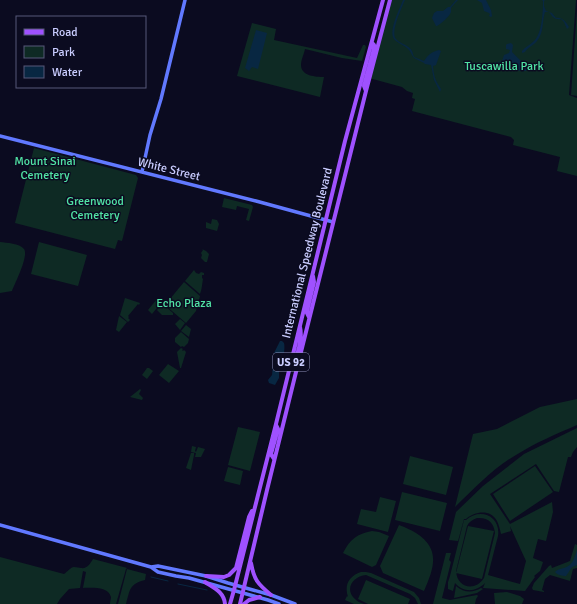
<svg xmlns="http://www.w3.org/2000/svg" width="577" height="604" viewBox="0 0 577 604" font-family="Signika,sans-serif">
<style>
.green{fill:#0e2a24;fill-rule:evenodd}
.water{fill:#082742}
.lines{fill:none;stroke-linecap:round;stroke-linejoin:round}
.stream{stroke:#082742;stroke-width:1}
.secondary{stroke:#6179ff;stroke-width:3.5}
.primary{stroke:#9f51ff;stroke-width:4}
.labels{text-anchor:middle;stroke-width:3;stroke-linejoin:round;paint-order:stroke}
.shield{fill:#0b0b20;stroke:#9193bc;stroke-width:1}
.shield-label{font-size:11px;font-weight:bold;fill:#cacdff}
.park-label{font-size:12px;fill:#51e4a5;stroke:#0b0b20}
.street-label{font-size:12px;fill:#cacdff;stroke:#0b0b20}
</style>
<rect width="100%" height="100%" fill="#0b0b20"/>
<path class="green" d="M389,0H576L569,95L577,98V176L557,171L560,157L513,145L514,140L511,137L412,111L415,99L412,98L413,93L407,91L402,87L369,78Z
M577,10V96L571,95Z
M252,23L276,29L274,40L357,58L363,45H365L366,47L362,61L342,58L305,49C304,54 301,60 301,65C301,76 316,77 324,77L320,97L237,76Z
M34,148L136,175L138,178L122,241L118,240L115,249L15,223Z
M224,198L252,205L253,207L249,221L246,220L249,209L237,206L236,210L222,207Z
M212,219L217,220L219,224L217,231L206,228V222L211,224Z
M0,242C7,243 19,243 24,249C29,256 15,283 12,291L0,293Z
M39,242L87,255L78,286L31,274Z
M202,249L206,251L209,254L207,262H205L201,258L202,255L201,253L203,250Z
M194,270L196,273L199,274L201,272L204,273V275H202V278L203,279C202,284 202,289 200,294L185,281Z
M184,282L200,296L196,311L186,323L165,305Z
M125,298L140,303L139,305L138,304L128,316L129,317L128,318L130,320L128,322L120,315Z
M157,299L161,303L152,314L148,310Z
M160,306H165L173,313V315H162L157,310Z
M119,316L127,322L119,332L116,330Z
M180,319L185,323L180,330L175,324Z
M186,325L191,329L189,337L181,331Z
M181,332L189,339L188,343L184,347L182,346L181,347L175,342V338Z
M181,348L183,349L182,350L183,351L184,350L186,352L181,368H180L177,352Z
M168,364L179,371L169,383L159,375Z
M147,368H149L153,371L147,379L142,375Z
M140,389L141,390L139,394L143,398L142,400L130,397Z
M577,399V425C556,434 535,443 516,455C493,468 474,489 455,507L473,434L497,429L540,407Z
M238,427L260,432L250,471L228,465Z
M577,428V447L573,452L571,457H568L559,492L554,491L536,464L490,494L510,524L552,502L553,512L546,541L538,539L533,558L543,562L540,571L534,576L535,577L525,591L483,588L485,583C476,592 464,593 455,583L453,591L448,589V582L450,576L452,577L450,576L464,520H466C481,507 501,517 498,536L488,575L520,584L526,561L510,526L511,531L501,534C500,530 499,525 497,521C491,509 475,511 466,519H464L458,541L449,540L456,512L483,486L524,454ZM477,518C488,517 494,523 495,533L484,578C475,592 457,588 456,571L467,526C469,522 472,520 477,518Z
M192,446L196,447L195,451L196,452L198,447L205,449L201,457H195L196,453L191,452Z
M191,453H194V455L191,470L186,468Z
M410,456L453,467L446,495L403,484Z
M535,466L553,492L510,521L493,494Z
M228,467L243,471L240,485L224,481Z
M402,492L447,503L440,531L395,520Z
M380,497L396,501L388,532L357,524L361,509L376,512Z
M399,525C405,527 411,530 416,533C441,549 434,568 424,591L383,573L380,566Z
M468,526L494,531L482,579L456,573Z
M372,531L379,532L389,536L376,565L372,567L343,553C350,539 357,534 372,531Z
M575,544L577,545V568L573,569L570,581L550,575L545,579L542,590L544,591V592L533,590L532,588L534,583L549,566L551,565L552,568L570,561Z
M446,553H451L449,560L451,562L442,598L450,600L477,595L478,596L476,599L475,604H433Z
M0,557L64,574C67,572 71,567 74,567C77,567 79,568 81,568C87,569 90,564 93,559L131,569L127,568L126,569L116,604H110C110,602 111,599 111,597C108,586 91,588 83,588L86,572L83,571L80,588L69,589L60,599L57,604H0Z
M127,569L146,574L145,580C129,584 130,590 126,604H118Z
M361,572H366L371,573L414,592L419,598L421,604H418L415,598L410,594L366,575C353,576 344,589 355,599C357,601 360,603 364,604H354L345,600L347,596L348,597C344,585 349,576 361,572Z
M366,580L410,599L408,604H368L358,599Z
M456,586C464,593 473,593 481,588L483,589L477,593L454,598Z
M507,592L520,596L524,599L522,604H495L494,593Z"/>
<path class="water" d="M403,0H405L404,2C401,10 389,34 397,40C401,44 409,45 412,51C413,53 413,55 414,57L424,61C428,55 431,52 439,50L441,51L436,65L433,66C434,76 435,80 441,89L440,92L434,80L431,65L425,64L424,63L414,58C412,56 411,52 409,50C405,45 397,43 394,39C388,31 400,8 403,0Z
M456,0H458C456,2 453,5 451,8C451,9 451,10 451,12C449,17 442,23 437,26H436L432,18L434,13L437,11H443L448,7H450Z
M477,0H486L491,10L492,16L491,17L489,16L490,14L489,13L484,11L482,3Z
M542,0H545L544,1V6L546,11L552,13L556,18C562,17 566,22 569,27L567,29L564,22L561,19C554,20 553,17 549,12H545C542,21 544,33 537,41C534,45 528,47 525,52L522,53V51C525,47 530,45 534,41C542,34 543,11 543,1Z
M256,30L267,33L258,69L252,67L249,71L245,68Z
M511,43L513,45L512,52L523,63L527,69L526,71C518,72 507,68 501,62L488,64L502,61L504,55L509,53L510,50L506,49V45L507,44Z
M280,341H282L284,343C285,346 284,355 283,358C282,360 280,361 279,363V378L275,385L269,383L268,380L272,375L273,365L275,357L273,355Z
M577,550V565L572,567L566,576C563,576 557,575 555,572C558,569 560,569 564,568C573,565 574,559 577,550Z"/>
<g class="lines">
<path class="stream" d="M151,577L168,581
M178,584L207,590"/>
<path class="secondary" d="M0,136L256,201L333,222
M142,172L150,135L161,99L185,0
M0,525L151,567L158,566L206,576L228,583L271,595L295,604
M151,567L158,572L176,576L189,578L268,600L279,604"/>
<path class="primary" d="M366,91L364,86L374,49V45L372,43
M309,317L307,313V311L314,282L313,276
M295,369L294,366C297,353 303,340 300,327
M274,459L272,456L271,454L278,429L276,425
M251,563C254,580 258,584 271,595
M206,576L224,577L229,575L236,568L249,517L252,511
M205,582C214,588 224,592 225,604
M230,604L234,590L276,424L345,141L383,0
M240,604L267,490L296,372L366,91L390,0
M244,604L249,600L260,597"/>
</g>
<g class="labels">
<rect class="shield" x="273" y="353" width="36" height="18" rx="3"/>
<g class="shield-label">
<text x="291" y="366">US 92</text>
</g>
<g class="park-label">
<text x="504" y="70">Tuscawilla Park</text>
<text x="45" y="165">Mount Sinai<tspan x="45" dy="14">Cemetery</tspan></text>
<text x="95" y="205">Greenwood<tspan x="95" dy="14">Cemetery</tspan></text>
<text x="184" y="307">Echo Plaza</text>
</g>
<g class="street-label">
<text transform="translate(169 169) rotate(14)" y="4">White Street</text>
<text transform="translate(307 253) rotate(-76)" y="4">International Speedway Boulevard</text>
</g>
</g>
<rect x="16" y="16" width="130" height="72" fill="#0b0b20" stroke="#575979"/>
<rect x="24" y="29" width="20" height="6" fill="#9f51ff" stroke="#575979"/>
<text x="52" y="36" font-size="12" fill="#cacdff">Road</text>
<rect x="24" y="46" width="20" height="12" fill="#0e2a24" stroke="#575979"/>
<text x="52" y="56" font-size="12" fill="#cacdff">Park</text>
<rect x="24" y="66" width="20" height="12" fill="#082742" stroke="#575979"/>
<text x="52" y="76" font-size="12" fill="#cacdff">Water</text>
</svg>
